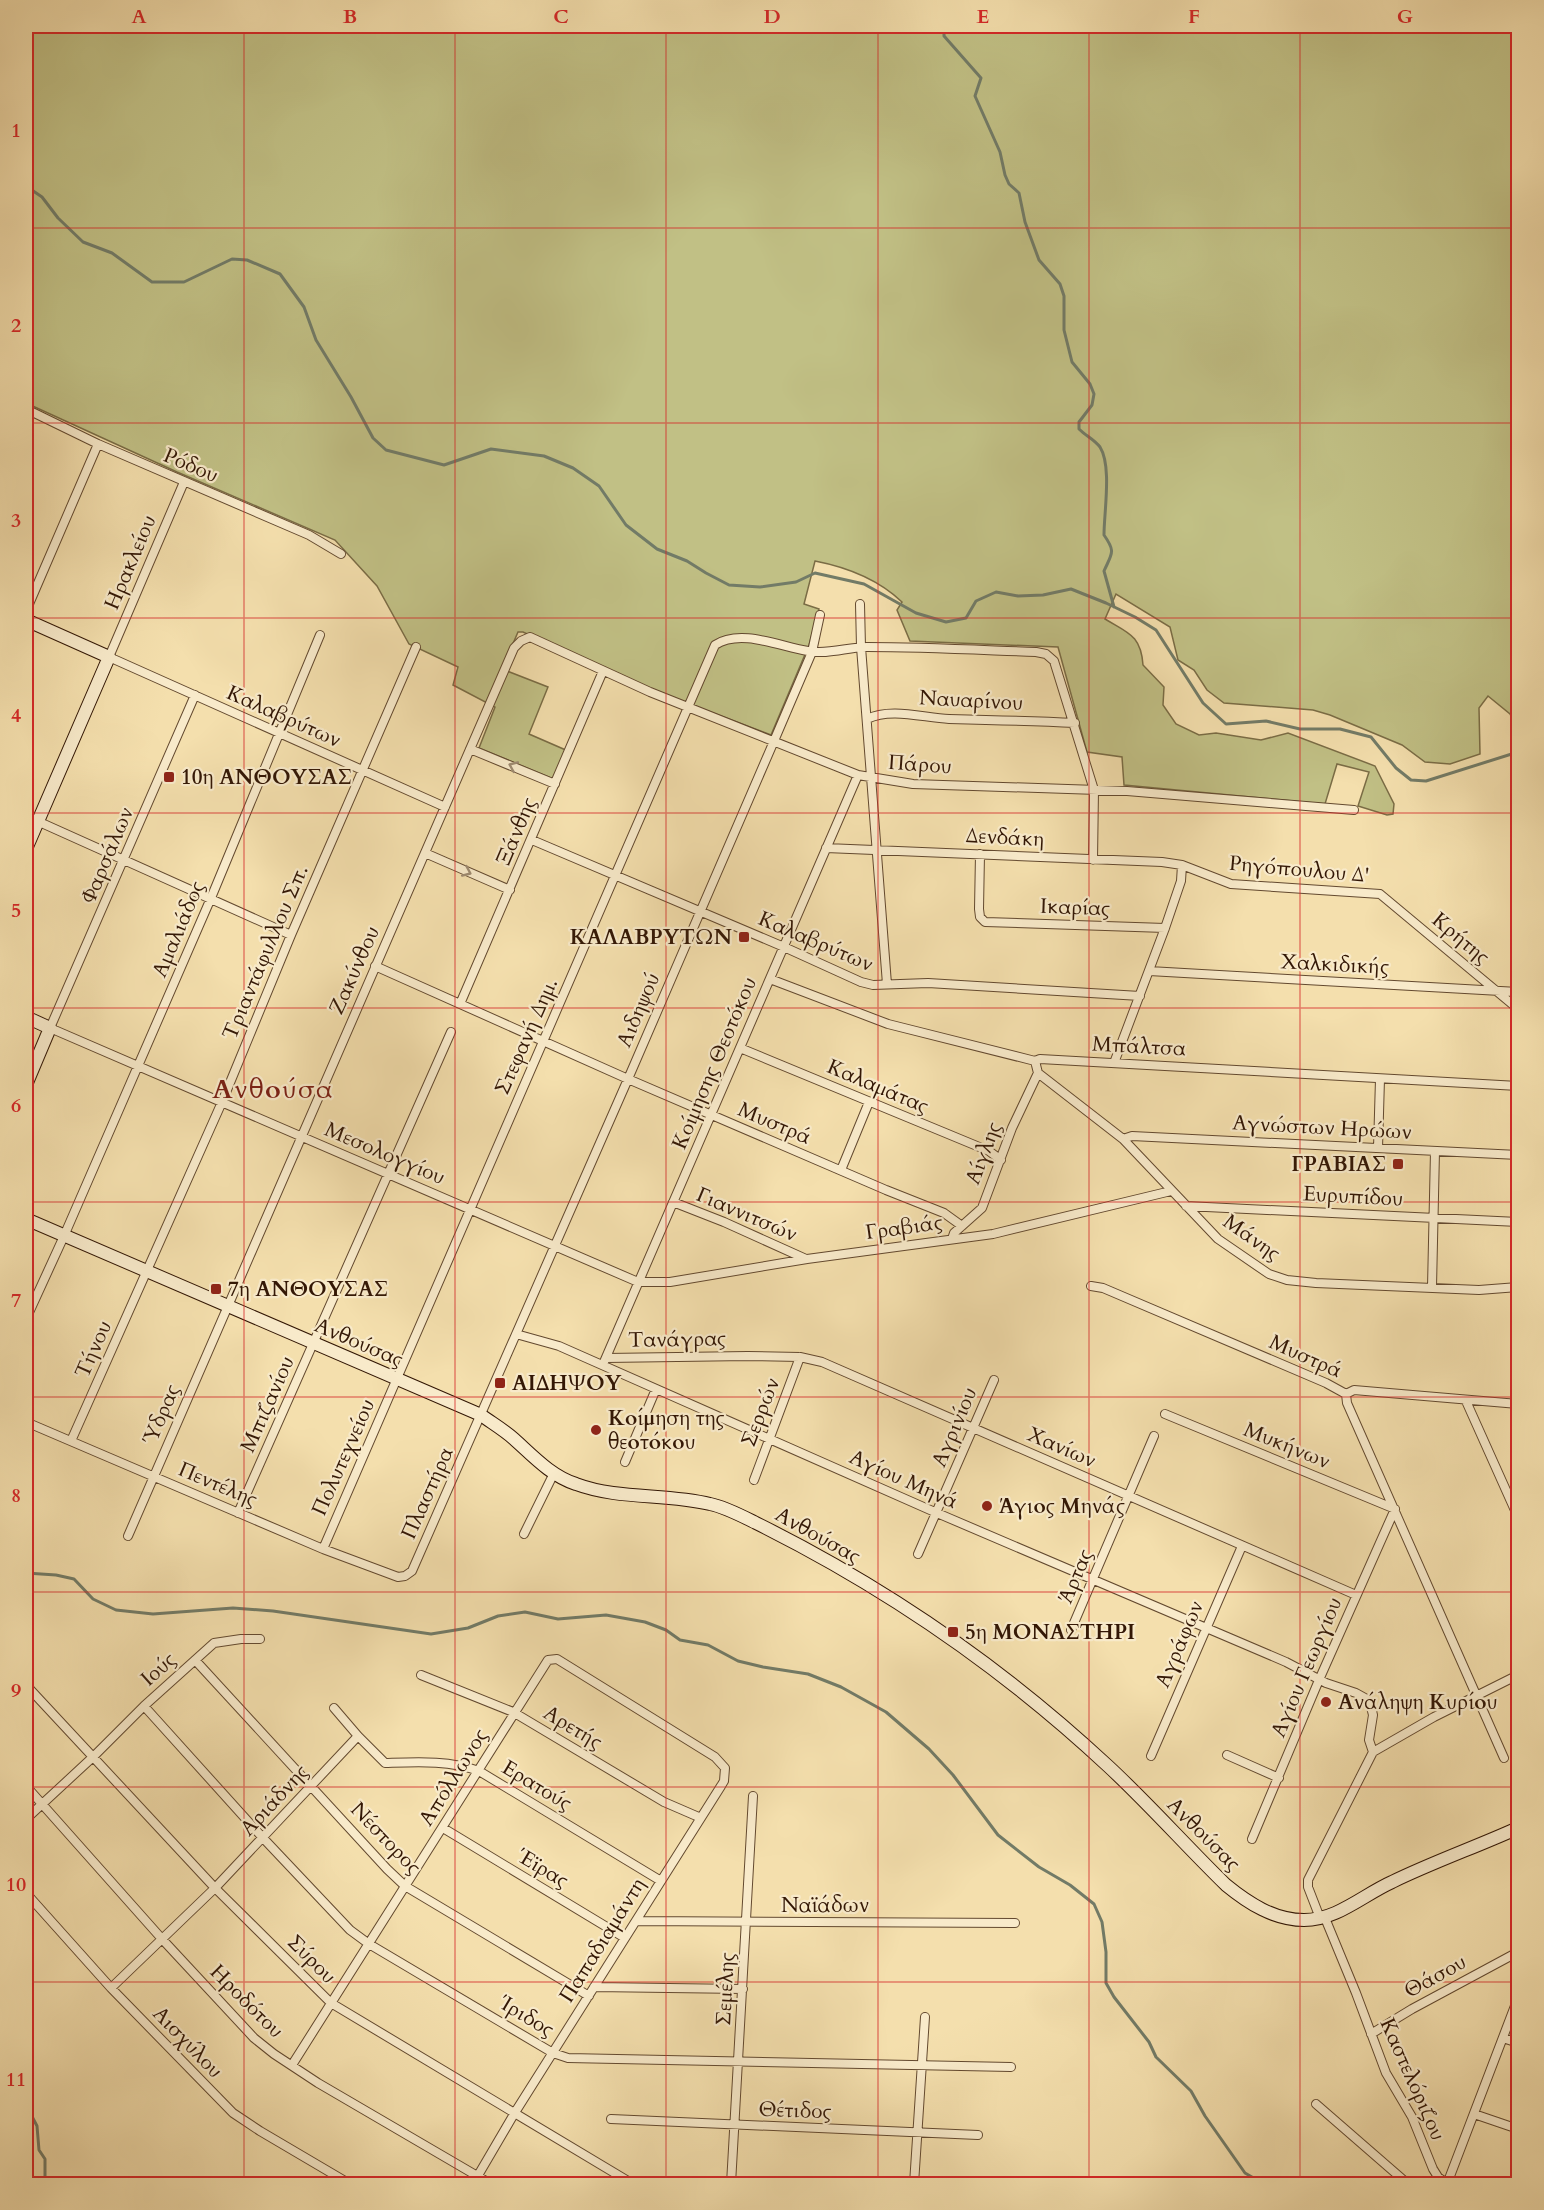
<svg xmlns="http://www.w3.org/2000/svg" width="1544" height="2210" viewBox="0 0 1544 2210" font-family="Cardo,serif">
<style>
.grass{fill:#c1c085;stroke:#7a6c45;stroke-width:1.5}
.lines{fill:none;stroke-linecap:round;stroke-linejoin:round}
.stream{stroke:#727b67;stroke-width:3}
.street-casing{stroke:#63492f;stroke-width:10}
.secondary-casing{stroke:#331705;stroke-width:14}
.street{stroke:#f8eaca;stroke-width:8}
.secondary{stroke:#f8eaca;stroke-width:12}
.oneway{stroke:#9f8b71}
.grid{fill:none;stroke:#d62828;stroke-width:1.5;stroke-opacity:0.55}
.poi-dot{fill:#8f2418;stroke:#f8eaca;stroke-width:2}
.labels{text-anchor:middle;stroke-width:4.5;stroke-linejoin:round;paint-order:stroke}
.street-label{font-size:21px;fill:#331705;stroke:#f8eaca}
.poi-label{font-size:21px;font-weight:bold;fill:#331705;stroke:#f8eaca;text-anchor:start}
.district-label{font-size:27px;font-weight:bold;letter-spacing:1.5px;fill:#7a1f14;stroke:#f8eaca}
.neatline{fill:none;stroke:#d62828;stroke-width:2}
.grid-label{font-size:20px;text-anchor:middle;font-weight:bold;fill:#d62828}
</style>
<rect width="100%" height="100%" fill="#f4dfad"/>
<filter id="stains"><feTurbulence type="fractalNoise" baseFrequency=".00333" numOctaves="4"/><feColorMatrix values="0 0 0 0 .2 0 0 0 0 .09 0 0 0 0 .02 0 0 0 .5 -.17"/></filter>
<radialGradient id="worn" r=".72"><stop offset=".6" stop-color="#630" stop-opacity="0"/><stop offset="1" stop-color="#630" stop-opacity=".3"/></radialGradient>
<path class="grass" d="M26,26H1518V730L1510,714L1488,696L1479,708L1480,754L1450,764L1425,762L1402,745L1330,715L1313,710L1224,703L1207,690L1194,670L1178,660L1170,627L1116,594L1105,619C1128,633 1141,635 1143,665L1164,687L1163,705L1176,724L1199,735L1216,733L1261,740L1288,733L1375,766L1394,804L1393,814L1387,815L1358,806L1369,772L1337,764L1325,804L1124,785L1122,757L1087,752L1058,647L910,641L897,610L902,602C879,580 846,567 815,561L804,604L819,609L809,645L771,735L647,688L523,632H518L502,669L548,687L529,734L568,751L556,780L479,748L495,707L453,685L458,667L409,644L377,586L335,540L177,472L26,403Z"/>
<g class="lines">
<path class="stream" d="M944,26V36L981,78L975,96L1000,152L1005,175L1009,184L1019,193L1025,222L1039,260L1060,284L1064,296V330L1072,362L1090,384L1094,394L1092,405L1079,422V429C1086,436 1094,439 1100,447C1112,466 1104,512 1104,535C1116,552 1112,553 1104,571L1114,607
M26,186L42,197L58,218L83,242L112,253L152,282H184L232,259L247,260L280,274L304,307L316,340L351,397L373,438L386,450L444,465L491,449L544,456L573,468L599,486L626,525L657,549L687,561L706,573L729,585L760,587L796,582L815,573L864,584L916,613L946,622L966,618L976,601L996,592L1018,596L1043,595L1071,589L1106,603L1135,617L1156,630L1203,703L1226,724L1266,721L1300,729H1340L1371,737L1396,768L1411,780L1426,781L1518,752
M26,1573L56,1575L74,1579L93,1599L116,1610L153,1614L233,1608L273,1611L431,1634L468,1628L498,1616L525,1612L558,1619L606,1615L645,1622L666,1630L680,1640L708,1645L738,1661L763,1667L808,1674L841,1687L886,1712L929,1749L953,1775L998,1835L1039,1867L1070,1885L1094,1904L1102,1922L1106,1952V1983L1114,1997L1149,2042L1156,2057L1191,2091L1205,2116L1245,2173L1264,2184
M26,2105L37,2126L39,2150L45,2159V2184"/>
<defs>
<path id="street" d="M26,409L98,444L309,535L341,554
M184,482L109,657L445,807
M860,604L861,647L887,984
M26,611L98,444
M195,695L50,1028L638,1282H670L807,1259L993,1234L1171,1191
M867,719C891,707 924,718 949,719C991,720 1033,721 1075,723
M470,749L555,784
M26,816L291,935
M532,840L784,947L861,982L873,985L928,983L1140,996
M826,848L1162,862L1182,865L1231,884L1380,894L1518,1009
M425,853L510,890
M980,854L979,909L980,917L985,922L1165,928
M375,966L628,1079L886,1190L944,1213L962,1226
M1149,971L1518,992
M770,979L888,1024L1035,1061L1040,1059L1518,1086
M460,1004L603,671
M740,1048L989,1151L1001,1160
M1035,1061L1038,1073L1123,1139L1218,1239L1269,1274L1287,1280L1316,1283L1479,1290L1518,1287
M1114,1063L1165,928L1181,881L1182,865
M1123,1139L1132,1136L1518,1155
M1378,1148L1380,1079
M841,1170L869,1102
M673,1202L724,1222L806,1259
M1186,1206L1518,1222
M952,1239L954,1233L982,1208L1012,1128L1038,1073
M1091,1286L1103,1288L1326,1383L1346,1394
M1432,1287L1435,1151
M26,1319L64,1236L211,898L320,635
M516,1334L559,1346L937,1513L1286,1662L1326,1683L1356,1693L1365,1698L1371,1707L1373,1715L1369,1740L1373,1752L1308,1880V1887L1320,1918
M606,1358L748,1356L800,1357L822,1362L1356,1595
M604,1362L858,775
M1346,1394L1347,1403L1504,1758
M1346,1394L1354,1390L1518,1404
M1466,1401L1518,1517
M1165,1414L1395,1509L1319,1680L1252,1839
M26,1422L323,1549L398,1577L405,1576L412,1571L628,1079L774,741L812,652L820,615
M71,1441L222,1102L291,935L416,647
M625,1462L656,1389
M754,1480L800,1357
M238,1513L451,1032
M524,1534L554,1473
M128,1536L514,648L521,641L530,637L650,692L858,775L913,784L1127,791L1354,810
M323,1549L715,645C741,628 781,647 808,651C827,655 848,647 867,647C924,647 980,650 1036,652L1046,654L1054,661L1094,790L1093,860
M918,1554L994,1380
M1071,1630L1154,1436
M195,1660L387,1869L405,1886L589,1996
M421,1675L513,1712L664,1802L701,1818
M26,1685L215,1888L331,2003L633,2184
M144,1706L263,1838L350,1930L369,1944L553,2053L568,2058L1011,2067
M334,1708L358,1736L385,1763C417,1762 449,1760 479,1771L661,1881
M1373,1752L1434,1717L1518,1675
M1227,1755L1279,1778
M1151,1756L1242,1546
M26,1786L162,1939L254,2038L274,2054L318,2083L491,2184
M26,1819L94,1756L144,1706L214,1643L241,1639H260
M443,1828L625,1938
M26,1893L111,1988L233,2113L260,2131L350,2184
M1325,1918L1356,1993L1386,2073L1412,2117L1433,2169L1438,2177L1448,2184
M636,1921L1015,1923
M594,1987L743,1989
M111,1988L215,1888L358,1736
M1371,2034L1412,2009L1518,1952
M1503,2038L1518,2043
M292,2065L548,1660L557,1659L715,1757L725,1768L724,1781L721,1786L514,2114L473,2184
M1316,2104L1408,2184
M1474,2114L1518,2129
M611,2119L978,2135
M731,2184L753,1796
M914,2184L925,2017
M1447,2184L1518,1998"/>
<path id="secondary" d="M26,620L109,657L26,849
M26,1017L50,1028L26,1085
M26,1219L481,1415C492,1423 504,1430 514,1439C533,1456 551,1476 576,1484C619,1500 666,1493 710,1504C725,1507 742,1516 756,1523C883,1586 1004,1669 1108,1766C1149,1804 1186,1846 1226,1885C1248,1903 1274,1920 1304,1920C1337,1920 1363,1895 1392,1882C1433,1862 1476,1847 1518,1828"/>
</defs>
<use href="#street" class="street-casing"/>
<use href="#secondary" class="secondary-casing"/>
<use href="#street" class="street"/>
<use href="#secondary" class="secondary"/>
</g>
<defs><path id="oneway-chevron" d="M-2-3.5L2.5 0L-2 3.5" fill="none" stroke-width="1.6" stroke-linecap="round" stroke-linejoin="round" transform="scale(1.5)"/></defs>
<g class="oneway">
<use href="#oneway-chevron" transform="translate(513 766) rotate(-157)"/>
<use href="#oneway-chevron" transform="translate(467 872) rotate(24)"/>
</g>
<path class="grid" d="M244,26V2184M455,26V2184M666,26V2184M878,26V2184M1089,26V2184M1300,26V2184M26,228H1518M26,423H1518M26,618H1518M26,813H1518M26,1008H1518M26,1202H1518M26,1397H1518M26,1592H1518M26,1787H1518M26,1982H1518"/>
<g class="poi-dot">
<rect x="163" y="771" width="12" height="12" rx="3"/>
<rect x="738" y="931" width="12" height="12" rx="3"/>
<rect x="1392" y="1158" width="12" height="12" rx="3"/>
<rect x="210" y="1283" width="12" height="12" rx="3"/>
<rect x="494" y="1377" width="12" height="12" rx="3"/>
<circle cx="596" cy="1430" r="6"/>
<circle cx="987" cy="1506" r="6"/>
<rect x="947" y="1626" width="12" height="12" rx="3"/>
<circle cx="1326" cy="1702" r="6"/>
</g>
<g class="labels">
<g class="street-label">
<text transform="translate(191 465) rotate(23)" y="7">Ρόδου</text>
<text transform="translate(130 562) rotate(-67)" y="7">Ηρακλείου</text>
<text transform="translate(971 700) rotate(3)" y="7">Ναυαρίνου</text>
<text transform="translate(284 716) rotate(24)" y="7">Καλαβρύτων</text>
<text transform="translate(920 764) rotate(4)" y="7">Πάρου</text>
<text transform="translate(516 831) rotate(-67)" y="7">Ξάνθης</text>
<text transform="translate(1005 837) rotate(3)" y="7">Δενδάκη</text>
<text transform="translate(107 855) rotate(-67)" y="7">Φαρσάλων</text>
<text transform="translate(1299 869) rotate(5)" y="7">Ρηγόπουλου Δ'</text>
<text transform="translate(1075 907) rotate(2)" y="7">Ικαρίας</text>
<text transform="translate(178 929) rotate(-67)" y="7">Αμαλιάδος</text>
<text transform="translate(1461 938) rotate(40)" y="7">Κρήτης</text>
<text transform="translate(816 941) rotate(23)" y="7">Καλαβρύτων</text>
<text transform="translate(265 952) rotate(-67)" y="7">Τριαντάφυλλου Σπ.</text>
<text transform="translate(1335 964) rotate(3)" y="7">Χαλκιδικής</text>
<text transform="translate(354 970) rotate(-66)" y="7">Ζακύνθου</text>
<text transform="translate(638 1010) rotate(-67)" y="7">Αιδηψού</text>
<text transform="translate(526 1036) rotate(-66)" y="7">Στεφανή Δημ.</text>
<text transform="translate(1139 1046) rotate(3)" y="7">Μπάλτσα</text>
<text transform="translate(714 1063) rotate(-67)" y="7">Κοίμησης Θεοτόκου</text>
<text transform="translate(878 1086) rotate(23)" y="7">Καλαμάτας</text>
<text transform="translate(775 1123) rotate(23)" y="7">Μυστρά</text>
<text transform="translate(1322 1127) rotate(3)" y="7">Αγνώστων Ηρώων</text>
<text transform="translate(385 1153) rotate(23)" y="7">Μεσολογγίου</text>
<text transform="translate(983 1153) rotate(-69)" y="7">Αίγλης</text>
<text transform="translate(1353 1196) rotate(3)" y="7">Ευρυπίδου</text>
<text transform="translate(747 1214) rotate(23)" y="7">Γιαννιτσών</text>
<text transform="translate(904 1227) rotate(-8)" y="7">Γραβιάς</text>
<text transform="translate(1252 1237) rotate(35)" y="7">Μάνης</text>
<text transform="translate(677 1339) rotate(-1)" y="7">Τανάγρας</text>
<text transform="translate(359 1342) rotate(23)" y="7">Ανθούσας</text>
<text transform="translate(93 1349) rotate(-66)" y="7">Τήνου</text>
<text transform="translate(1306 1356) rotate(24)" y="7">Μυστρά</text>
<text transform="translate(267 1404) rotate(-66)" y="7">Μπιζανίου</text>
<text transform="translate(760 1412) rotate(-69)" y="7">Σερρών</text>
<text transform="translate(161 1414) rotate(-67)" y="7">Ύδρας</text>
<text transform="translate(954 1427) rotate(-67)" y="7">Αγρινίου</text>
<text transform="translate(1287 1445) rotate(22)" y="7">Μυκήνων</text>
<text transform="translate(1062 1447) rotate(23)" y="7">Χανίων</text>
<text transform="translate(343 1457) rotate(-66)" y="7">Πολυτεχνείου</text>
<text transform="translate(904 1479) rotate(24)" y="7">Αγίου Μηνά</text>
<text transform="translate(218 1484) rotate(23)" y="7">Πεντέλης</text>
<text transform="translate(427 1493) rotate(-66)" y="7">Πλαστήρα</text>
<text transform="translate(818 1535) rotate(29)" y="7">Ανθούσας</text>
<text transform="translate(1075 1576) rotate(-67)" y="7">Άρτας</text>
<text transform="translate(1179 1644) rotate(-67)" y="7">Αγράφων</text>
<text transform="translate(1306 1667) rotate(-67)" y="7">Αγίου Γεωργίου</text>
<text transform="translate(158 1669) rotate(-42)" y="7">Ιούς</text>
<text transform="translate(573 1727) rotate(31)" y="7">Αρετής</text>
<text transform="translate(453 1777) rotate(-58)" y="7">Απόλλωνος</text>
<text transform="translate(537 1785) rotate(31)" y="7">Ερατούς</text>
<text transform="translate(274 1800) rotate(-47)" y="7">Αριάδνης</text>
<text transform="translate(1204 1834) rotate(45)" y="7">Ανθούσας</text>
<text transform="translate(386 1838) rotate(46)" y="7">Νέστορος</text>
<text transform="translate(543 1868) rotate(31)" y="7">Έϊρας</text>
<text x="825" y="1912">Ναϊάδων</text>
<text transform="translate(602 1940) rotate(-58)" y="7">Παπαδιαμάντη</text>
<text transform="translate(312 1959) rotate(45)" y="7">Σύρου</text>
<text transform="translate(1435 1976) rotate(-29)" y="7">Θάσου</text>
<text transform="translate(725 1989) rotate(-87)" y="7">Σεμέλης</text>
<text transform="translate(247 2001) rotate(45)" y="7">Ηροδότου</text>
<text transform="translate(527 2016) rotate(31)" y="7">Ίριδος</text>
<text transform="translate(188 2042) rotate(46)" y="7">Αισχύλου</text>
<text transform="translate(1413 2079) rotate(66)" y="7">Καστελόριζου</text>
<text transform="translate(795 2110) rotate(2)" y="7">Θέτιδος</text>
</g>
<g class="poi-label">
<text x="181" y="784">10η ΑΝΘΟΥΣΑΣ</text>
<text x="732" y="944" text-anchor="end">ΚΑΛΑΒΡΥΤΩΝ</text>
<text x="1386" y="1171" text-anchor="end">ΓΡΑΒΙΑΣ</text>
<text x="228" y="1296">7η ΑΝΘΟΥΣΑΣ</text>
<text x="512" y="1390">ΑΙΔΗΨΟΥ</text>
<text x="608" y="1425">Κοίμηση της<tspan x="608" dy="24">θεοτόκου</tspan></text>
<text x="999" y="1513">Άγιος Μηνάς</text>
<text x="965" y="1639">5η ΜΟΝΑΣΤΗΡΙ</text>
<text x="1338" y="1709">Ανάληψη Κυρίου</text>
</g>
<g class="district-label">
<text x="273" y="1098">Ανθούσα</text>
</g>
</g>
<rect width="1544" height="2210" fill="none" stroke="#f4dfad" stroke-width="66"/>
<rect x="33" y="33" width="1478" height="2144" class="neatline"/>
<g class="grid-label">
<text x="139" y="23">A</text>
<text x="350" y="23">B</text>
<text x="561" y="23">C</text>
<text x="772" y="23">D</text>
<text x="983" y="23">E</text>
<text x="1194" y="23">F</text>
<text x="1405" y="23">G</text>
<text x="16" y="137">1</text>
<text x="16" y="332">2</text>
<text x="16" y="527">3</text>
<text x="16" y="722">4</text>
<text x="16" y="917">5</text>
<text x="16" y="1112">6</text>
<text x="16" y="1307">7</text>
<text x="16" y="1502">8</text>
<text x="16" y="1697">9</text>
<text x="16" y="1891">10</text>
<text x="16" y="2086">11</text>
</g>
<rect width="100%" height="100%" filter="url(#stains)"/>
<rect width="100%" height="100%" fill="url(#worn)"/>
</svg>
